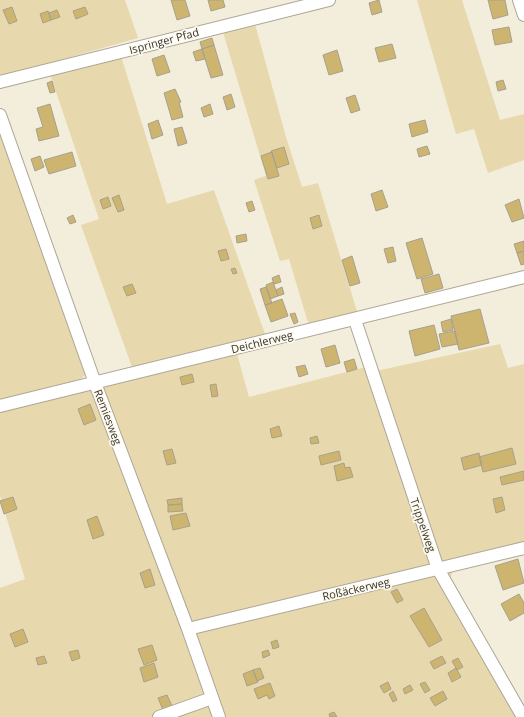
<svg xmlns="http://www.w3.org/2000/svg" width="524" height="717" viewBox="0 0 524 717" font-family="'Open Sans',sans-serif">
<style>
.green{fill:#e7d8ad}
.building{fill:#ceb56f;stroke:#a6a08f}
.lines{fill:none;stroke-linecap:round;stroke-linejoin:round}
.minor-casing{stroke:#aca695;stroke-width:14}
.minor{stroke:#fff;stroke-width:12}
.labels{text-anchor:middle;stroke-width:3.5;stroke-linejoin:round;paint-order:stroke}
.street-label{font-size:11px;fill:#35332c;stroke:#fefaef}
</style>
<rect width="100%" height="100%" fill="#f3eddb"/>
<path class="green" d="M0,0H125L138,38L0,77Z
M417,0H462L500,120L524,114V160L488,173L474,129L456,134Z
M255,24L286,137L302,187L318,183L358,315L309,326L289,259L280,261L254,180L266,176L223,32Z
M121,56L167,204L214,190L266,337L133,370L81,225L99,219L50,74Z
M0,118L87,373L81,379L0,400Z
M500,344L508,368L524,364V552L453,570L450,579L524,717H0V588L25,579L0,496V412L237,354L249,397L366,367L376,371Z"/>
<path class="building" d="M171,0H185L190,16L177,20Z
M208,0H223L225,7L211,11Z
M379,0L382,12L372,15L369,3Z
M488,0H505L508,15L493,19Z
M12,7L17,21L9,24L3,10Z
M85,7L88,14L76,19L73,11Z
M57,10L60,17L51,20L49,13Z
M48,11L51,20L43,23L40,14Z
M509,27L512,42L495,45L492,30Z
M212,38L214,45L202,49L200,42Z
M392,44L396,58L379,62L375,48Z
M214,45L223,75L211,78L202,49Z
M202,49L205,59L196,61L193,52Z
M337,50L343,71L329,75L323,55Z
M164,55L170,72L157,76L152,59Z
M503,80L506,89L498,91L496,82Z
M52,81L55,92L50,93L47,83Z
M175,89L181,102H179L183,117L172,120L164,93Z
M231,94L235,107L227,110L223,97Z
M355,95L360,110L351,113L346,98Z
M50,104L59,136L39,141L36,129L43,127L37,108Z
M210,104L213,114L204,117L201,108Z
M158,120L163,135L152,139L148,124Z
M425,120L428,132L412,137L409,124Z
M182,127L187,143L178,146L174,129Z
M427,146L430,154L419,157L417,149Z
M284,147L289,164L277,168L271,151Z
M72,152L76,166L49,174L44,160Z
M272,152L279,176L268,179L261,156Z
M40,156L44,167L35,171L31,159Z
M382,190L388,207L376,211L371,194Z
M119,195L124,210L118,212L112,198Z
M108,197L111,206L103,209L100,200Z
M519,199L524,218L512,222L505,205Z
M252,201L255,210L249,212L246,203Z
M73,215L76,222L70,224L67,218Z
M319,215L322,226L313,229L310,218Z
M246,234L247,241L237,243L236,236Z
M422,238L433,274L417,279L406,243Z
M524,241V251L517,253L514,244Z
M393,247L396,261L388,263L384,249Z
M226,249L229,259L221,261L218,251Z
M524,251V264L521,265L517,253Z
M352,256L360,283L350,286L342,260Z
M235,268L237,273L233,274L231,269Z
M439,274L443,288L425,293L421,279Z
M279,275L281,282L274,284L272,278Z
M273,282L278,296L270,299L266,285Z
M132,284L136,293L127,296L123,287Z
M266,287L272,303L265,305L260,289Z
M282,287L284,294L278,296L276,290Z
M282,299L288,316L271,322L265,305Z
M480,309L489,343L459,350L451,316Z
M295,313L298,322L294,324L290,314Z
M451,319L453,330L443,332L441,322Z
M434,325L440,349L415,356L409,331Z
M455,331L458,344L442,347L439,334Z
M335,345L340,363L326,367L321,349Z
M354,359L357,369L347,372L344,362Z
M305,365L308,374L299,377L296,367Z
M192,374L194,382L182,385L180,377Z
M216,384L218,396L212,397L210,385Z
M90,404L96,420L84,425L78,409Z
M279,426L282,436L272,438L270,429Z
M317,436L319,443L311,444L310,438Z
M512,448L516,464L483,472L479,457Z
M172,449L176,463L167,465L163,451Z
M339,451L341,460L321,465L319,456Z
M479,453L482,465L464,470L461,458Z
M344,463L345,468L350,467L353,477L337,481L334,466Z
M524,471V480L502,485L500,477Z
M13,497L17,509L4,514L0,501Z
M502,497L505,510L496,513L493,499Z
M182,498V504L168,505L167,500Z
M182,504L183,511L168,512V505Z
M186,513L190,526L173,530L170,516Z
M97,516L104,535L93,539L87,520Z
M518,559L524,583L503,590L495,566Z
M150,569L155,585L145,588L140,573Z
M397,589L403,600L397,603L391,592Z
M519,594L524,603V613L510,621L501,604Z
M424,608L442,640L429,647L410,616Z
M23,629L28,642L15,647L10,634Z
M277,640L279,647L273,649L271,642Z
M152,645L157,660L144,665L138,649Z
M78,650L80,658L72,661L69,652Z
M268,650L270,655L263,658L262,652Z
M44,656L47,663L38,665L36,658Z
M442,656L446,663L434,669L430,662Z
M458,658L463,667L457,670L452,661Z
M154,663L158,677L144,682L140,668Z
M260,668L264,678L257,681L253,670Z
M456,668L461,677L452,682L448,673Z
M253,670L258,682L247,686L243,674Z
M388,682L391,689L384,693L380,686Z
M425,682L430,690L425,693L420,684Z
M270,683L275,696L269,699L267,695L258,699L254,689Z
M410,685L413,690L405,694L403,689Z
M393,691L397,700L393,702L389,694Z
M443,691L447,699L435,706L430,698Z
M167,695L172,706L163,710L158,698Z
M334,712L337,717H330L329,714Z"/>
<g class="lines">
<defs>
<path id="minor" d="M519,0L524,15
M0,82L329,0
M0,115L95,383L188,629L219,717
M355,320L438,569L523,717
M0,406L524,277
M188,629L524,548
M159,717L212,698"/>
</defs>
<use href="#minor" class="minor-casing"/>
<use href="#minor" class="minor"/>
</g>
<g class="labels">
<g class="street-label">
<text transform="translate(164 41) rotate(-15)" y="4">Ispringer Pfad</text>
<text transform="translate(262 342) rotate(-14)" y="4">Deichlerweg</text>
<text transform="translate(108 417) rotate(69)" y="4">Remiesweg</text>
<text transform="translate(423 525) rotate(71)" y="4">Trippelweg</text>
<text transform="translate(356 589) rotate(-13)" y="4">Roßäckerweg</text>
</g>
</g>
</svg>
